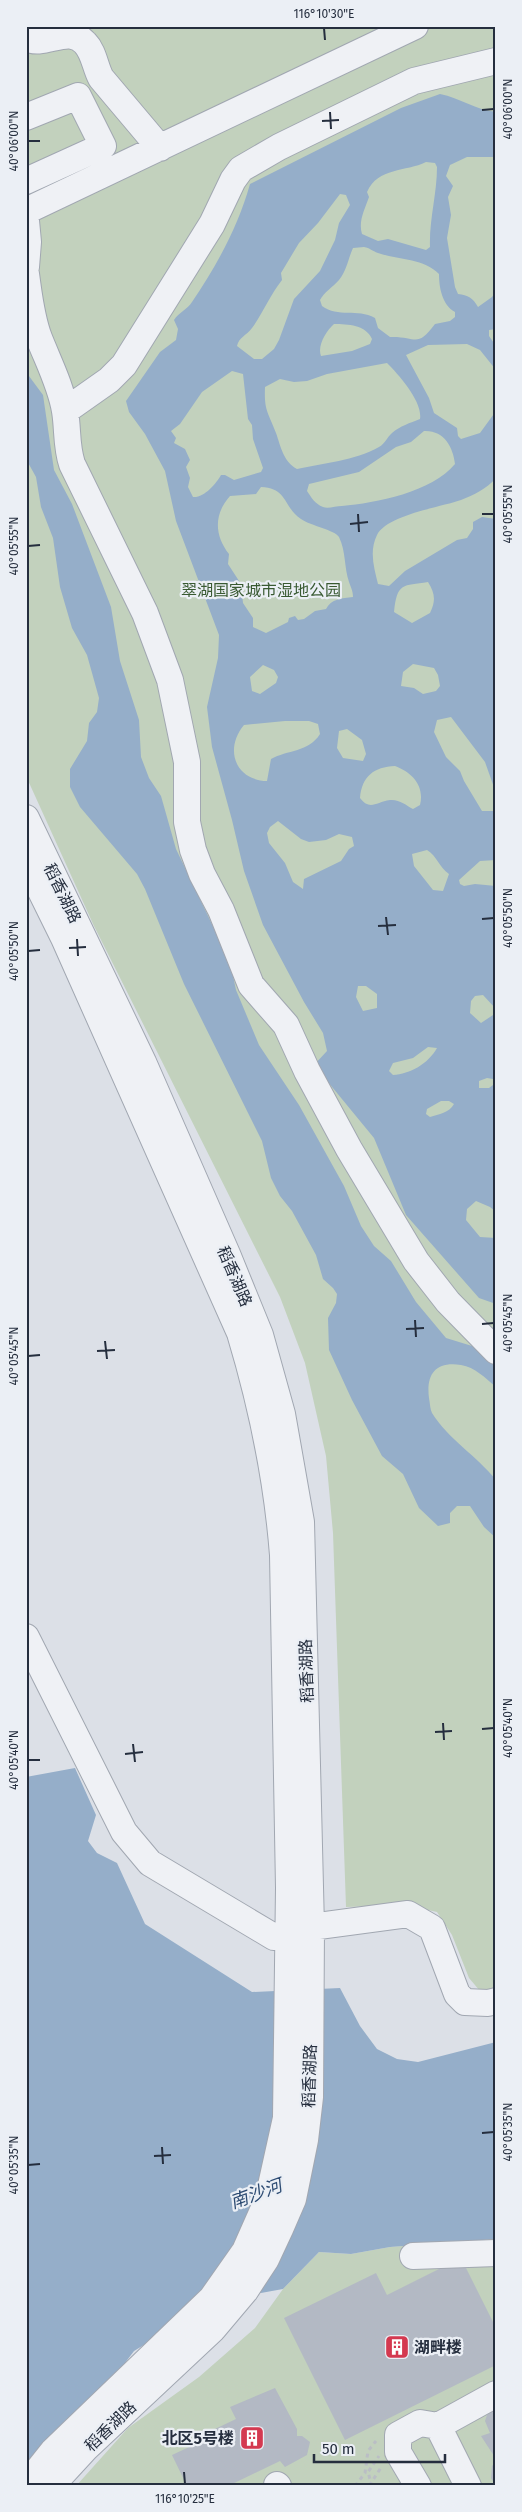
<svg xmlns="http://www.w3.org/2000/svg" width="522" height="2512" viewBox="0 0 522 2512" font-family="'Fira Sans','Noto Sans SC',sans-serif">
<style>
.green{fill:#c2d1bd}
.water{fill:#95aec9;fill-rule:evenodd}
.building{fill:#b3b9c4}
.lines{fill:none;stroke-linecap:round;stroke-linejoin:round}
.minor-casing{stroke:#a1a7b1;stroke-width:28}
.path{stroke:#babec5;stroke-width:3;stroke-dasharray:4 4;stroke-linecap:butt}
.minor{stroke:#eff1f5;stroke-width:26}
.ticks{fill:none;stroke:#252e3e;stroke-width:2}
.labels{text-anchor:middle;stroke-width:4.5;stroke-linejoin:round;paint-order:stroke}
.park-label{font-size:16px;fill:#395a32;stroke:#ebeff5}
.street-label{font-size:16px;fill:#252e3e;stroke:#ebeff5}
.poi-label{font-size:16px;font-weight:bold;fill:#252e3e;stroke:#ebeff5;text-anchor:start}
.water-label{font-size:18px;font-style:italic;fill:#2e4c73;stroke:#ebeff5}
.neatline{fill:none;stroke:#252e3e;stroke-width:2}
.ticks-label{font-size:12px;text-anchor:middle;fill:#252e3e}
</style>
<rect width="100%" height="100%" fill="#dce0e7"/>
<path class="green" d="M26,26H496V1991H480L469,1978L452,1935L437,1912L406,1905L346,1907L333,1533L326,1456L305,1363L280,1297L94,926L26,776Z
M496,2239V2486H76L128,2428L199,2377L255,2328L283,2289L319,2252L351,2254L390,2247Z"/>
<path class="water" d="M440,94C460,98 476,110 496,112V157H467L450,165L446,176L453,186L448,197L451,215L447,238L455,287L458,294C468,295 473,298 478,307L492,297L496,291V329L489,330V336L496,346V370L480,350L467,344L428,345L406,355L429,398L434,413L457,428L458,436L461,439L480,433L496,411V478C486,489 474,495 461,500C441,507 387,515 377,535C369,551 374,568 378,584L389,586L405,571L457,540L467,538L473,529V522L482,517L496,519V793L485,762L451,717L437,720L434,732L446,757L460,771L464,781L482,811H496V860L480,861L459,880L460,884L464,886L475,884L496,886V1009L483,995L475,996L471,1001L470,1013L481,1023L496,1013V1212L490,1207L476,1201L467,1209L466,1220L480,1237L496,1238V1304L479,1298L406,1215L374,1138L314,1065L327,1051L323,1033L304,1002L263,925L244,871L232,820L212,747L207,707L218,658L219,635L176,521L165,471L145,434L129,412L126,401L160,352L176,340L178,329L174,320C179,312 187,310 192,302C217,265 238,227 250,184L401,108ZM426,162L435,163L437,167C437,194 429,220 430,247L426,250L388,239L378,241L362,234C358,221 365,209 369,197L367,192C378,167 406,172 426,162ZM340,194L346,195L350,205L339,223L335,240L320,271L294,299L279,340L274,349L262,359H254L237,346C239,337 246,336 252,328C263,313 270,295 282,280L281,273L299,243L318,223ZM364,247C370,248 372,251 378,253C399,260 423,258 439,274C439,287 442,305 455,312V317L450,321L435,324C416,349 417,336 390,337L378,328L375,318C357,308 338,318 322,306L320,300C324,292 333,287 339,280C347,270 348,259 353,248ZM334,324C348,324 366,325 372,339L370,344L352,351L321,356C317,346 326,331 334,324ZM387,363C399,375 423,402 420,419C410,423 400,426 392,433C387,437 385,444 379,447C354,461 324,463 297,469C283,461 281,447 276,433C268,412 264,411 265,387L280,379L294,382L307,381L327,374ZM232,371L243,374L248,419L252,425L253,439L263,468L261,472L234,480L225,475H221C216,484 204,498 193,497L188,487L190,478L186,467L190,460L185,449L174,443L176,438L171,431L180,424L202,392ZM424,431C444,430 453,447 455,464C432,492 376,503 342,506C336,506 328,509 323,507C315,504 311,497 307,491L309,484L359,472L396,447L411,442ZM261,487C288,488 283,507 301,519C311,526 335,530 339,537C346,551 344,568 349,582C351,588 353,591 353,597C342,598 331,599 326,609L315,611L304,619L298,620L295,616L289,618L288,622L266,633L253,627V618L243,603L241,584L228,564L229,554C215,536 213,515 230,496L256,494ZM428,582C435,593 436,601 430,613L412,623L394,612C397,582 403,586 428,582ZM413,664L434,668L438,675L440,686L436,691L423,694L414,688L401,686L403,672ZM263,665L274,670L278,677L276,683L260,694L252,691L250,677ZM285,721H309L318,724L320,734C309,752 287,750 271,759L267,781C235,780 224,749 244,725ZM347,729L362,740L366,754L363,761L343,758L337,748L339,731ZM395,766C411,772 425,785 420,805L413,809C406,805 399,799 390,800C376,802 370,811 360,798C362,776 374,767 395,766ZM278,821L301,839L309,842L326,840L339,834L352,837L354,846L349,849L341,861L304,879L303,889L293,882L285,863L269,843L267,833L270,827ZM427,850C437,856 439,867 449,874L443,891L433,890L414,866L412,854ZM358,986H366L377,994V1008L363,1011L356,997ZM428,1047L437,1048C428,1064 410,1074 393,1075L389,1071L393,1063L413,1058ZM487,1078L493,1079V1085L489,1088H479V1081ZM441,1101H449L454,1104C449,1113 439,1114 430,1117L426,1114L427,1109Z
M26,372L43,395L54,470L72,504L111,607L120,661L139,720L141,757L149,778L161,796L176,849L230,962L236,990L259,1045L299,1105L344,1186L361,1226L374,1246L391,1261L416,1302L446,1338L472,1346L496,1363V1387C485,1378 475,1367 461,1365C435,1361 426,1375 429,1398C430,1403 430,1409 432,1413C448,1439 477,1456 496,1480V1538L484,1527L470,1506H457L450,1513V1523L438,1526L419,1508L403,1474L382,1456L352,1400L329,1350L328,1318L336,1303L337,1294L333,1288L323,1279L316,1255L292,1211L280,1196L271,1178L262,1141L184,984L145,889L137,874L80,807L70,787V769L87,741L89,723L97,712L99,698L87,655L72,628L60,587L53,538L41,507L36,477L26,459Z
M75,1768L96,1815L88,1841L97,1853L117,1863L145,1924L252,1992L340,1988L360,2026L377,2049L397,2059L418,2062L496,2042V2239L390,2247L351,2254L319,2252L283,2289L216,2301L134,2351L43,2471L26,2486V1777Z"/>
<path class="building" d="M461,2258L496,2328V2365L345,2440L284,2318L376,2273L387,2295Z
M275,2388L297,2429V2436H302L310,2442L307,2455L285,2467L280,2461L228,2486H187L172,2455L200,2442L198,2437L236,2419L230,2407Z
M496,2409V2459L481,2436L490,2433L485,2421L487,2415Z
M496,2460V2486L491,2478L492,2466Z"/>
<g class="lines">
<defs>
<path id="minor" d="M26,38C45,48 68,24 85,43C94,52 95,67 101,78L160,148
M26,117L78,96L103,146L26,181
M26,211L415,26
M26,221L28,242L26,267
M26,274C29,295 31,317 39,338C48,361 61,386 65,411C68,429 66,446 72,464L145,613L170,680L187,762V822L193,850L202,874L221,910L251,985L286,1025L307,1071L349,1149L416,1261L448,1302L496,1351
M65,411L109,380L124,365L212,224L233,180L241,169L279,147L414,81L496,61
M26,818L143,1062L227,1254L260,1335L282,1414L301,1522L311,1927L310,2097L305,2140L293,2199L280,2229L266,2259L245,2291L213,2329L86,2448L51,2486
M26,861L64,938L240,1333C262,1406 277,1478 283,1555L289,1888L286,2118L268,2199L245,2251L212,2298L53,2451L26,2485
M26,1637L124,1832L150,1863L274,1937L311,1927L408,1914L432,1928L457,1994L465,2002L488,2003L496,2001
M413,2256L496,2253
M277,2485L278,2486
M418,2486L398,2452V2435L420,2423L438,2426
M468,2486L438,2426L496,2394"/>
</defs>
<use href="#minor" class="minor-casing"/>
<path class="path" d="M355,2486L365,2473L368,2451L376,2441
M369,2486L371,2483L368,2472L379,2456
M372,2486L371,2483L382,2466"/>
<use href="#minor" class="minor"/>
</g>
<path class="ticks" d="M324,28L325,40M482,110L494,109M330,112L331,129M322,121L339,120M28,141H40M358,514L359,532M482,514H494M350,524L368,522M28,546L40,545M386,917L388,935M482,919L494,918M378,926L396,925M77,939L78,956M69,948L86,947M28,951L40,950M415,1320L416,1337M482,1324L494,1323M406,1329L424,1328M105,1341L107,1359M97,1351L115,1350M28,1356L40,1355M443,1723L444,1740M482,1729L494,1728M435,1732L452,1731M133,1744L135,1762M125,1754L143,1752M28,1760H40M482,2133L494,2132M162,2147L163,2164M154,2156L171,2155M28,2165L40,2164M184,2472L185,2484"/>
<defs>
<symbol id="building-square" viewBox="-11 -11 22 22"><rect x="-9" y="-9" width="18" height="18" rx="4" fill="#d43950" stroke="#ebeff5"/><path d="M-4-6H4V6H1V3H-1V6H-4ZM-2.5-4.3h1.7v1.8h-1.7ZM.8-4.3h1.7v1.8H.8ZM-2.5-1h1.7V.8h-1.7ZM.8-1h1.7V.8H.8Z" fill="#fff"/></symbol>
</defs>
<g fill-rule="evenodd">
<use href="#building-square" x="383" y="2333" width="28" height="28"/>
<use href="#building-square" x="238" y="2424" width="28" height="28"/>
</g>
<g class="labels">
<g class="park-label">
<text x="261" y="596">翠湖国家城市湿地公园</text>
</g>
<g class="street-label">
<text transform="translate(63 893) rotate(64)" y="6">稻香湖路</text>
<text transform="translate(235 1276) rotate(67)" y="6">稻香湖路</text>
<text transform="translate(306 1671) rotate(-92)" y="6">稻香湖路</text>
<text transform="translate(309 2076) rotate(-88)" y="6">稻香湖路</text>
<text transform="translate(110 2426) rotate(-44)" y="6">稻香湖路</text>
</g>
<g class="poi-label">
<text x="414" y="2353">湖畔楼</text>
<text x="234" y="2444" text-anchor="end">北区5号楼</text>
</g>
<g class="water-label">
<text transform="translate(256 2194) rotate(-20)" y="6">南沙河</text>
</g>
</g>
<rect width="522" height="2512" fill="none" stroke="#ebeff5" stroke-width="55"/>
<path d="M314 2454v8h131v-8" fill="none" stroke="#252e3e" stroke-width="2.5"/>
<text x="322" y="2454" font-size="15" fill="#252e3e" stroke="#ebeff5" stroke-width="4" paint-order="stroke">50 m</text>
<rect x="28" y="28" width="466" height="2456" class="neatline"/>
<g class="ticks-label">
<text x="324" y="18">116°10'30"E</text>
<text transform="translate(508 109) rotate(-90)" y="4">40°06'00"N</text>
<text transform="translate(14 141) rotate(-90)" y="4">40°06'00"N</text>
<text transform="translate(508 514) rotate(-90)" y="4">40°05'55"N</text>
<text transform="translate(14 546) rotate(-90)" y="4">40°05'55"N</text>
<text transform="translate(508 918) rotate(-90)" y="4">40°05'50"N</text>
<text transform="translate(14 951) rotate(-90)" y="4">40°05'50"N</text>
<text transform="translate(508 1323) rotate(-90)" y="4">40°05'45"N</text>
<text transform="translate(14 1356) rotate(-90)" y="4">40°05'45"N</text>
<text transform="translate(508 1728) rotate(-90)" y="4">40°05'40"N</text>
<text transform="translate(14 1760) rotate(-90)" y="4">40°05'40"N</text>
<text transform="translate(508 2132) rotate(-90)" y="4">40°05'35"N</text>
<text transform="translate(14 2165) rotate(-90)" y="4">40°05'35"N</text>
<text x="185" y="2503">116°10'25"E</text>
</g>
</svg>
